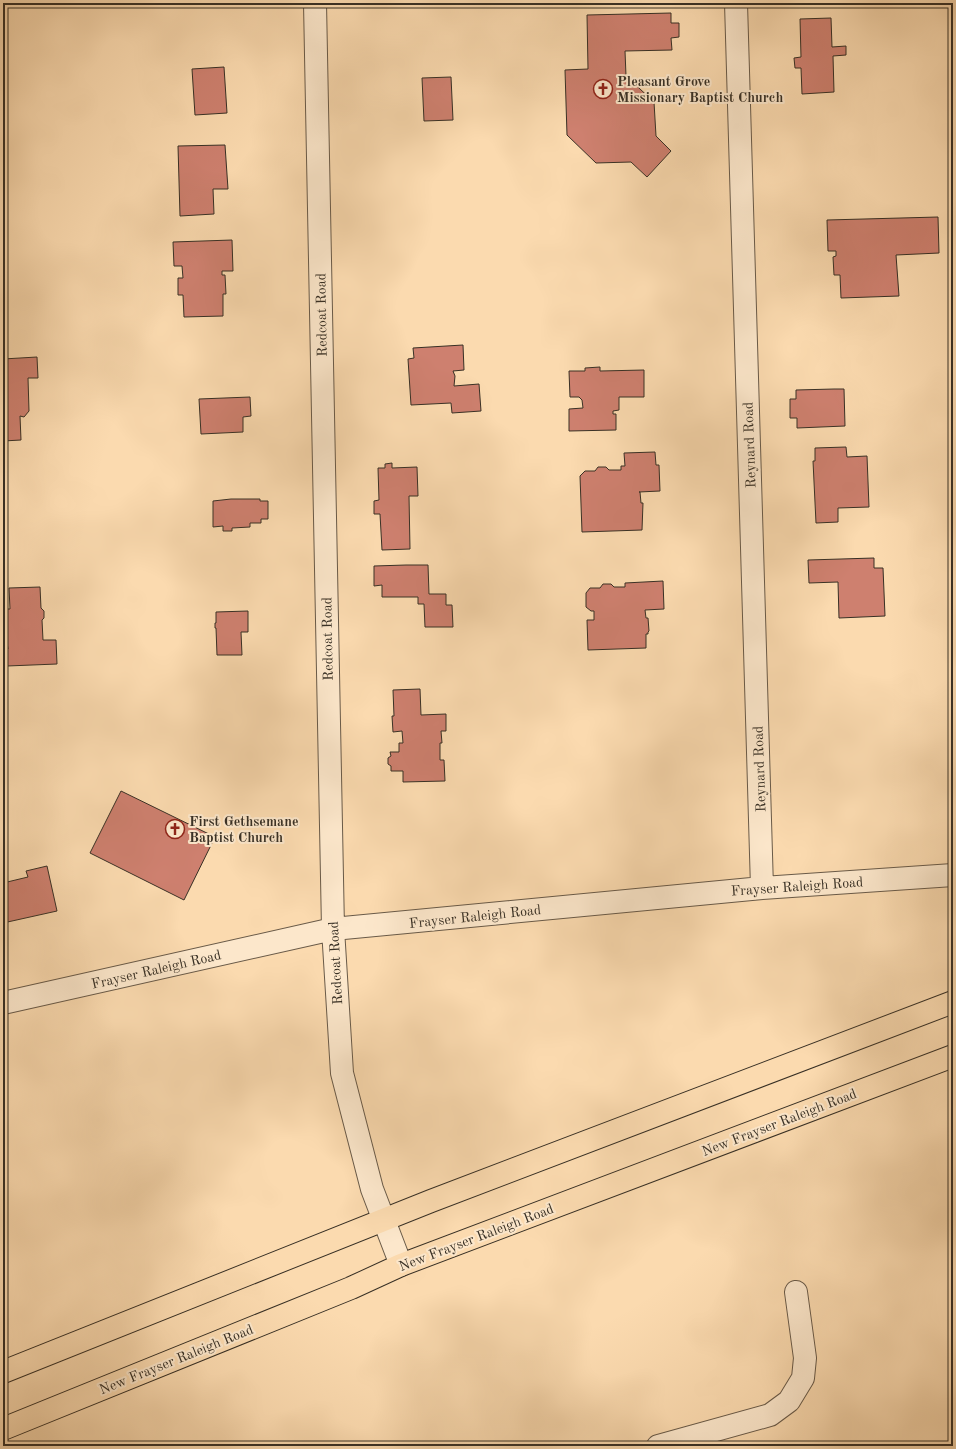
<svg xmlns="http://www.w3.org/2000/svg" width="956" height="1449" viewBox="0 0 956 1449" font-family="'Old Standard TT',serif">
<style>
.building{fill:#ce806f;stroke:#383025}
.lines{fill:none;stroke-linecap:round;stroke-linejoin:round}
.minor-casing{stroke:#695a48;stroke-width:24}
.major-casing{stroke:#383025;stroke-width:24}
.minor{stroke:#fce7cb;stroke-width:22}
.major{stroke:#fbdaaf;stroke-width:22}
.labels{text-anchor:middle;stroke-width:4;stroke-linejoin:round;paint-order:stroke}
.poi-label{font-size:14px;font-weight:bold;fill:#383025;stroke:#fce7cb;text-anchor:start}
.street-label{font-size:14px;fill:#383025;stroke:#fce7cb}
</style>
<rect width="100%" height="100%" fill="#fbdaaf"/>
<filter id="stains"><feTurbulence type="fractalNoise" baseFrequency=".005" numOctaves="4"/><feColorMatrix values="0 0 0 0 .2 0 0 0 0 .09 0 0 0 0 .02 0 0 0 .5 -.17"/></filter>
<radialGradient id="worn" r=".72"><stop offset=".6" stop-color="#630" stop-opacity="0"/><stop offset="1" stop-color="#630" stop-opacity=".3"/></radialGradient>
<path class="building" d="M671,13V23H679V37L671,38L672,50L625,51L626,76L654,102L656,136L671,151L647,177L631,162L596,163L567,135L565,70L588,69L587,15Z
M831,18L832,47L846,46V55L833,56L834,92L802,94L801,68H795L794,58L801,57L800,19Z
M224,67L227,113L195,115L192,69Z
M451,77L453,120L424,121L422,78Z
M3,101L5,107H3L4,129H3Z
M225,145L228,189H213L214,214L180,216L178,146Z
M938,217L939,253L896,255L899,296L841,298L840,275H834L833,257L836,256V251H828L827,220Z
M232,240L233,271H222V275H225L226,294H223V316L184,317L183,295H178V278H183L182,266H174L173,242Z
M463,345L464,370L453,371L455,376L454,386L479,384L481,411L452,413L451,403L411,405L408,359L414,358L413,348Z
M37,357L38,378H28L29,411L24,417L20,416L21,440L3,441V359Z
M600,367V371L644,370V397H619V410L613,411V414H616V430L569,431V409L583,408L582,400L579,397H570L569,371H585V368Z
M834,389H844L845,426L797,428V418H790V399H796V390Z
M250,397L251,416L243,417V432L201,434L199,399Z
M846,447L847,457L867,456L869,507L838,508V522L816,523L813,461H815V448Z
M655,452L656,465H659L660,491L639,492H640L641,503H643L642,530L582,532L580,476L585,471H595L598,467H606L609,470H621V466H625L624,453Z
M392,463V468L417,467L418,496H409L410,549L382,550L380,514H374V501L379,500L378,468H385V464Z
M231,499H260V501H268V519H261V523H250V527L232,528V531H223V526L213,527V501Z
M874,558V568H883L885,616L839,618L838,582L809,583L808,560Z
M406,565H428L429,594H446V605H452L453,627H425L424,604H418V597H382V585L374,586V566Z
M663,581L664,609L645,610L646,618H648L649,631L648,632V634H646V648L588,650L587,620H594V611H591L586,607V593L590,588H600L603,584H611L614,587H625V583Z
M40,587L41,608L44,611V618L42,620L43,640H56L57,664L7,666L6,649H8L7,642H3V620L6,619L5,609H10L9,588Z
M248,611V632H241L242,655H217L216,628H215V623H216V612Z
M420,689L421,715L446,714V731H441L442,743H440V760H444L445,781L403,782V771H391V766L388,764V758L391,756L390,752H399V743H403L402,731L393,732L392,716H394L393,690Z
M121,791L215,837L184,900L90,853Z
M47,866L57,911L3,923V883L28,877L26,871Z"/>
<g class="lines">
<defs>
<path id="minor" d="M315,3L333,929L342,1073L372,1189L401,1265
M736,3L762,888
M3,1003L333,929L762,888L953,875
M658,1446L770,1415L789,1401L803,1378L805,1358L796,1292"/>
<path id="major" d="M3,1372L431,1201L953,1002
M3,1429L351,1288L401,1265L953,1056"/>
</defs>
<use href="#minor" class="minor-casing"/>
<use href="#major" class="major-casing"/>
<use href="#minor" class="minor"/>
<use href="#major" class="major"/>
</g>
<defs>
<symbol id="church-ring" viewBox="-11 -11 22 22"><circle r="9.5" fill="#fce7cb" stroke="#8f2418" stroke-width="1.5"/><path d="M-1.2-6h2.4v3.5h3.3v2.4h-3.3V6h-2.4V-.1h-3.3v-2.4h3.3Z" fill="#8f2418"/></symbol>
</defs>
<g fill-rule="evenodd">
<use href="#church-ring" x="592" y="78" width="22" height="22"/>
<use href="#church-ring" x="164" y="818" width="22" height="22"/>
</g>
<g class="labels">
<g class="poi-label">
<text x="617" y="86">Pleasant Grove<tspan x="617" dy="16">Missionary Baptist Church</tspan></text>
<text x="189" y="826">First Gethsemane<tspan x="189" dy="16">Baptist Church</tspan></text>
</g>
<g class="street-label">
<text transform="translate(321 315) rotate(-91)" y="5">Redcoat Road</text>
<text transform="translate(749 445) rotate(-92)" y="5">Reynard Road</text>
<text transform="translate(327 639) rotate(-91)" y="5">Redcoat Road</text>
<text transform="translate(759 769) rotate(-92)" y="5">Reynard Road</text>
<text transform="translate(797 886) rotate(-4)" y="5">Frayser Raleigh Road</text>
<text transform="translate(475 916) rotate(-6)" y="5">Frayser Raleigh Road</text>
<text transform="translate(335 963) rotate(-93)" y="5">Redcoat Road</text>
<text transform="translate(156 969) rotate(-13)" y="5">Frayser Raleigh Road</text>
<text transform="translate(779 1122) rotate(-21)" y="5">New Frayser Raleigh Road</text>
<text transform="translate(476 1237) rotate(-21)" y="5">New Frayser Raleigh Road</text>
<text transform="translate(176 1359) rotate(-22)" y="5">New Frayser Raleigh Road</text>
</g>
</g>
<rect width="956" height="1449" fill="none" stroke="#fbdaaf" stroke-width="16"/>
<rect x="4" y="4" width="948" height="1441" fill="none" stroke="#383025" stroke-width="2"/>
<rect x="8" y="8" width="940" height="1433" fill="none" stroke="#383025"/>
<rect width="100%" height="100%" filter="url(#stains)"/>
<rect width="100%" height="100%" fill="url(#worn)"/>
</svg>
